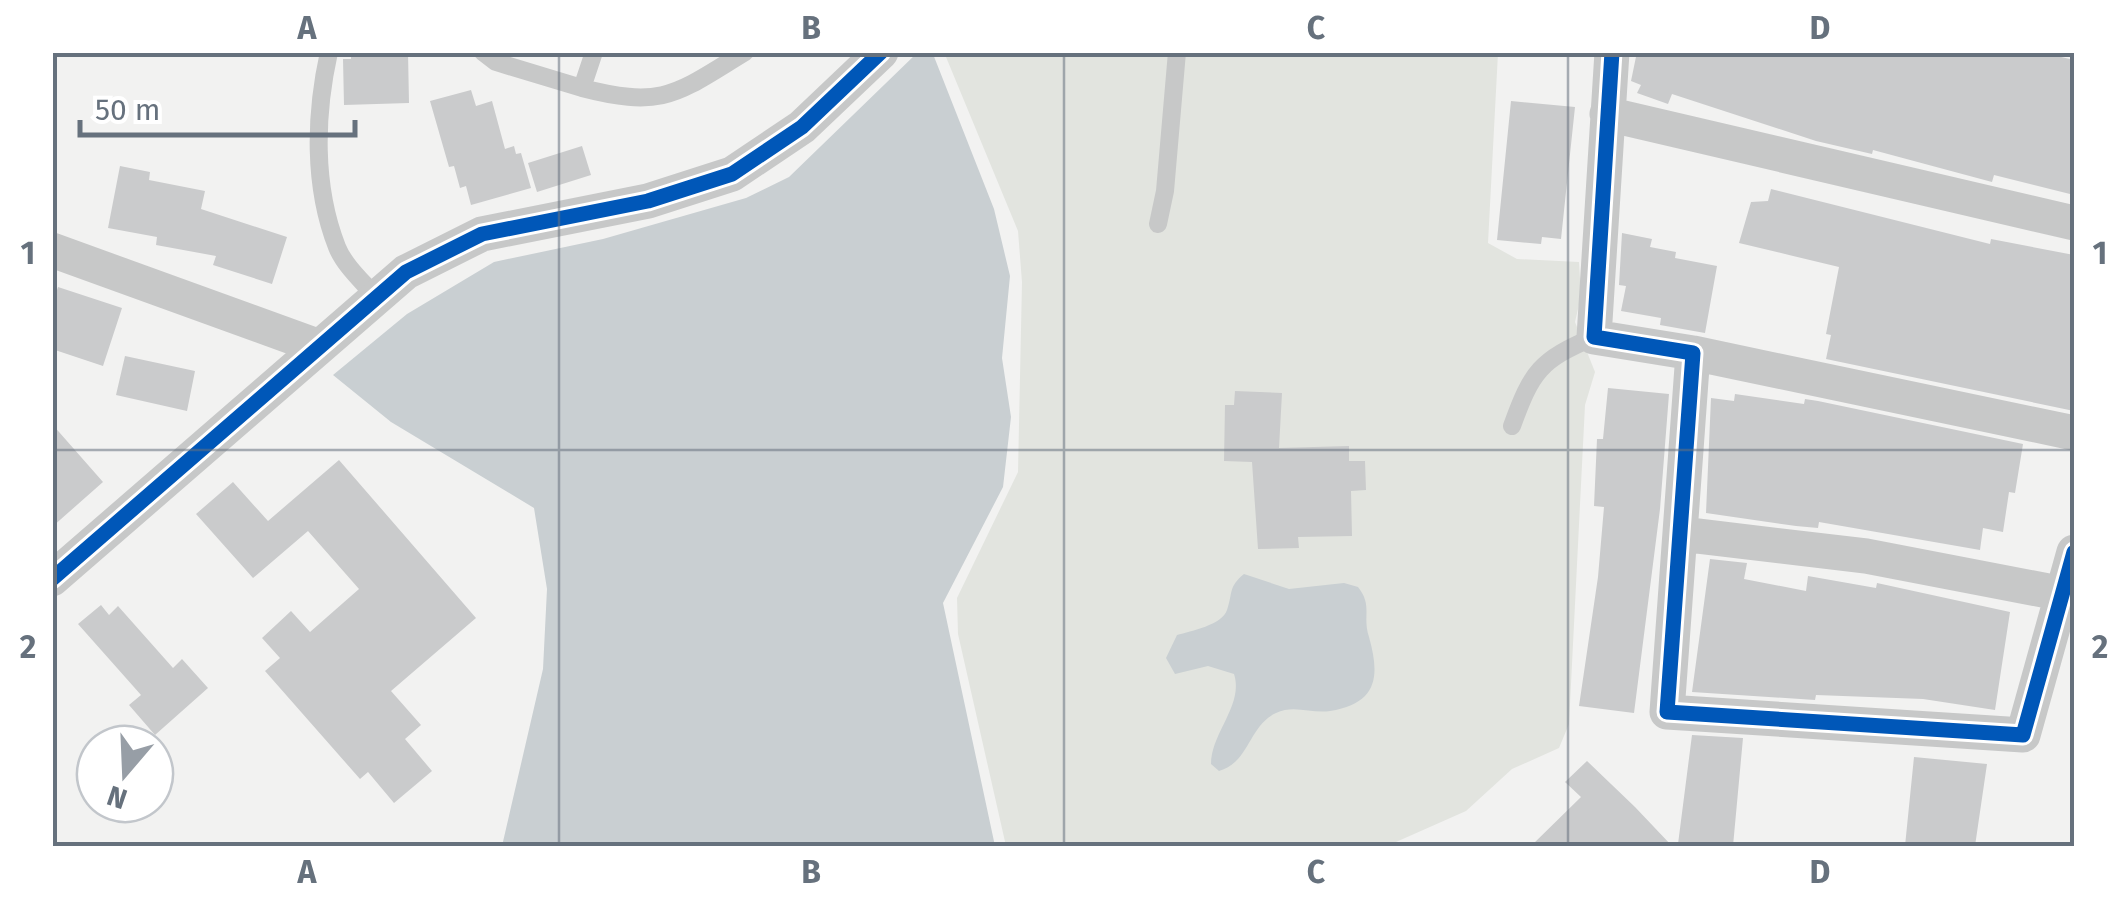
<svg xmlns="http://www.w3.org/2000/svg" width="2127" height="899" viewBox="0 0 2127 899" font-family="'Fira Sans',sans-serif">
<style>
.green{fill:#e2e4df}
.water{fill:#c9cfd2}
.building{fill:#cacbcc}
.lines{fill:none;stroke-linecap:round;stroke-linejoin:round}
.lane{stroke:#c7c8c8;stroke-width:18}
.street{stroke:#c7c8c8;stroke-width:35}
.cycleway-casing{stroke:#fff;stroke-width:21}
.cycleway{stroke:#0057b8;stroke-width:15}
.grid{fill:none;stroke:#66717d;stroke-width:2.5;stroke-opacity:0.55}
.neatline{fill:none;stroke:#66717d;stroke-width:4}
.grid-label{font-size:32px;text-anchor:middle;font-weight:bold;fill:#66717d}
</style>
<rect width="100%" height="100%" fill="#f2f2f1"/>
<path class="green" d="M951,52L1498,53L1488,243L1517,259L1579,262L1581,296L1575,322L1595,372L1585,405L1569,724L1559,748L1512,769L1466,811L1387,846H1006L958,634L957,598L1018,472L1022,282L1018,231L946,57Z"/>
<path class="water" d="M917,53L933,54L994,209L1010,276L1002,358L1011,417L1003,487L943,603L995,846H502L543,669L547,589L534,508L391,422L333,375L407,314L494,262L603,239L746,198L789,177Z
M1244,574L1289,589L1344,583L1358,587C1373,606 1362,616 1369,637C1380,676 1378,703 1330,711C1312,714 1294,704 1276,713C1248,726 1250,762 1219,771L1211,764C1211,733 1244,705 1234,674L1208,666L1175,674L1166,658L1177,635C1191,631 1222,625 1227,610C1233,593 1228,587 1244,574Z"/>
<path class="building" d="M351,52H408L409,103L344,105L343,59H351Z
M1637,52H2040L2074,60V195L1994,175L1992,182L1873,150L1872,154L1816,141L1672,94L1668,104L1637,93L1641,85L1631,81Z
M471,90L476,106L492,101L505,149L514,146L516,154L521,153L531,188L471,205L466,186L460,188L454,166L449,167L430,101Z
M1511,101L1575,107L1561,239L1542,237L1541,244L1497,240Z
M582,146L591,175L537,192L528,163Z
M120,166L150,172L149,180L205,191L201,209L287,237L272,284L213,265L216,256L156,245L157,237L108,228Z
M1771,189L1990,244L1991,239L2074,255V411L1826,359L1831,335L1826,334L1839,267L1739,243L1751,202L1768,201Z
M1622,233L1652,239L1650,247L1676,252L1675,258L1717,266L1705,333L1660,325L1661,318L1621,311L1626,286L1619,285Z
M58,287L122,308L103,366L52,349V306Z
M125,356L195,371L187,411L116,395Z
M1608,388L1669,394L1660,509L1634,713L1579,706L1598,577L1604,507L1594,506L1597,439H1603Z
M1235,391L1282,393L1279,448L1349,446V461H1365L1366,490L1351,491L1352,536L1298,537L1299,548L1258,549L1252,462L1224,461L1225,405H1234Z
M1735,394L1804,404L1805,399L1818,401L2023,444L2015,493L2009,492L2003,532L1983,528L1980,550L1819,522L1818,528L1796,526L1706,513L1711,398L1734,401Z
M52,424L103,482L52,527Z
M339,460L476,618L391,691L421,725L405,739L432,771L394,803L368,772L360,779L265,671L280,658L262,638L291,611L310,632L359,589L308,531L253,578L196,514L233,482L268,521Z
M1710,559L1747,563L1744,579L1806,591L1808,576L1876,588L1877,583L2010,612L1995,710L1923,699L1816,695L1815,700L1692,692Z
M101,605L109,615L118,606L173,668L182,659L208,688L155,735L129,705L141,695L78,624Z
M1692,735L1743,738L1733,846L1678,844Z
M1914,757L1987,764L1975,846H1905Z
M1587,761L1635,807L1672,846H1531L1581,797L1565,782Z"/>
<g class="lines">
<path class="lane" d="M329,52C315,115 313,186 337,247C344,265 363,282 376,297
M483,52L496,62L582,88
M594,52L582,88C664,109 676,94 745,52
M1158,224L1165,191L1177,52
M1512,426C1532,371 1540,360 1594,337"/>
<path class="street" d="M1612,52L1594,337L1693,353L1667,712L2023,735L2074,552
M1607,114L2074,223
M52,250L317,346
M1693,353L2074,433
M1681,534L1866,556L2074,596
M52,579L406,272L482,234L648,201L732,174L802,127L881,52"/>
<defs>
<path id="cycleway" d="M1612,52L1594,337L1693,353L1667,712L2023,735L2074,552
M52,579L406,272L482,234L648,201L732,174L802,127L881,52"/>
</defs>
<use href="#cycleway" class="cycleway-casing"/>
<use href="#cycleway" class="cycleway"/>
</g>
<path class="grid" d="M559,52V846M1064,52V846M1568,52V846M52,450H2074"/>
<rect width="2127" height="899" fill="none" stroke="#ffffff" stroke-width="110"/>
<g transform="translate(125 774) rotate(199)"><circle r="48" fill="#ffffff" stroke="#c2c6cb" stroke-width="2.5"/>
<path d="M0-8L18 38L0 25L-18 38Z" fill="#979ea6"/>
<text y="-15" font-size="28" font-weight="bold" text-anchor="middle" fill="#66717d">N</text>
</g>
<path d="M80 120v15h275v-15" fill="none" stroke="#66717d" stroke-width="5"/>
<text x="95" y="120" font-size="30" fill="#66717d" stroke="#ffffff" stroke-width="8" paint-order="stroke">50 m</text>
<rect x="55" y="55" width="2017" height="789" class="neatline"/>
<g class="grid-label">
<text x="307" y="39">A</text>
<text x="811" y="39">B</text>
<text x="1316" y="39">C</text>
<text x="1820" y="39">D</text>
<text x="28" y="264">1</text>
<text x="2100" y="264">1</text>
<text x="28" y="658">2</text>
<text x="2100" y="658">2</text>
<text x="307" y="883">A</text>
<text x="811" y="883">B</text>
<text x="1316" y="883">C</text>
<text x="1820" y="883">D</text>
</g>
</svg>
